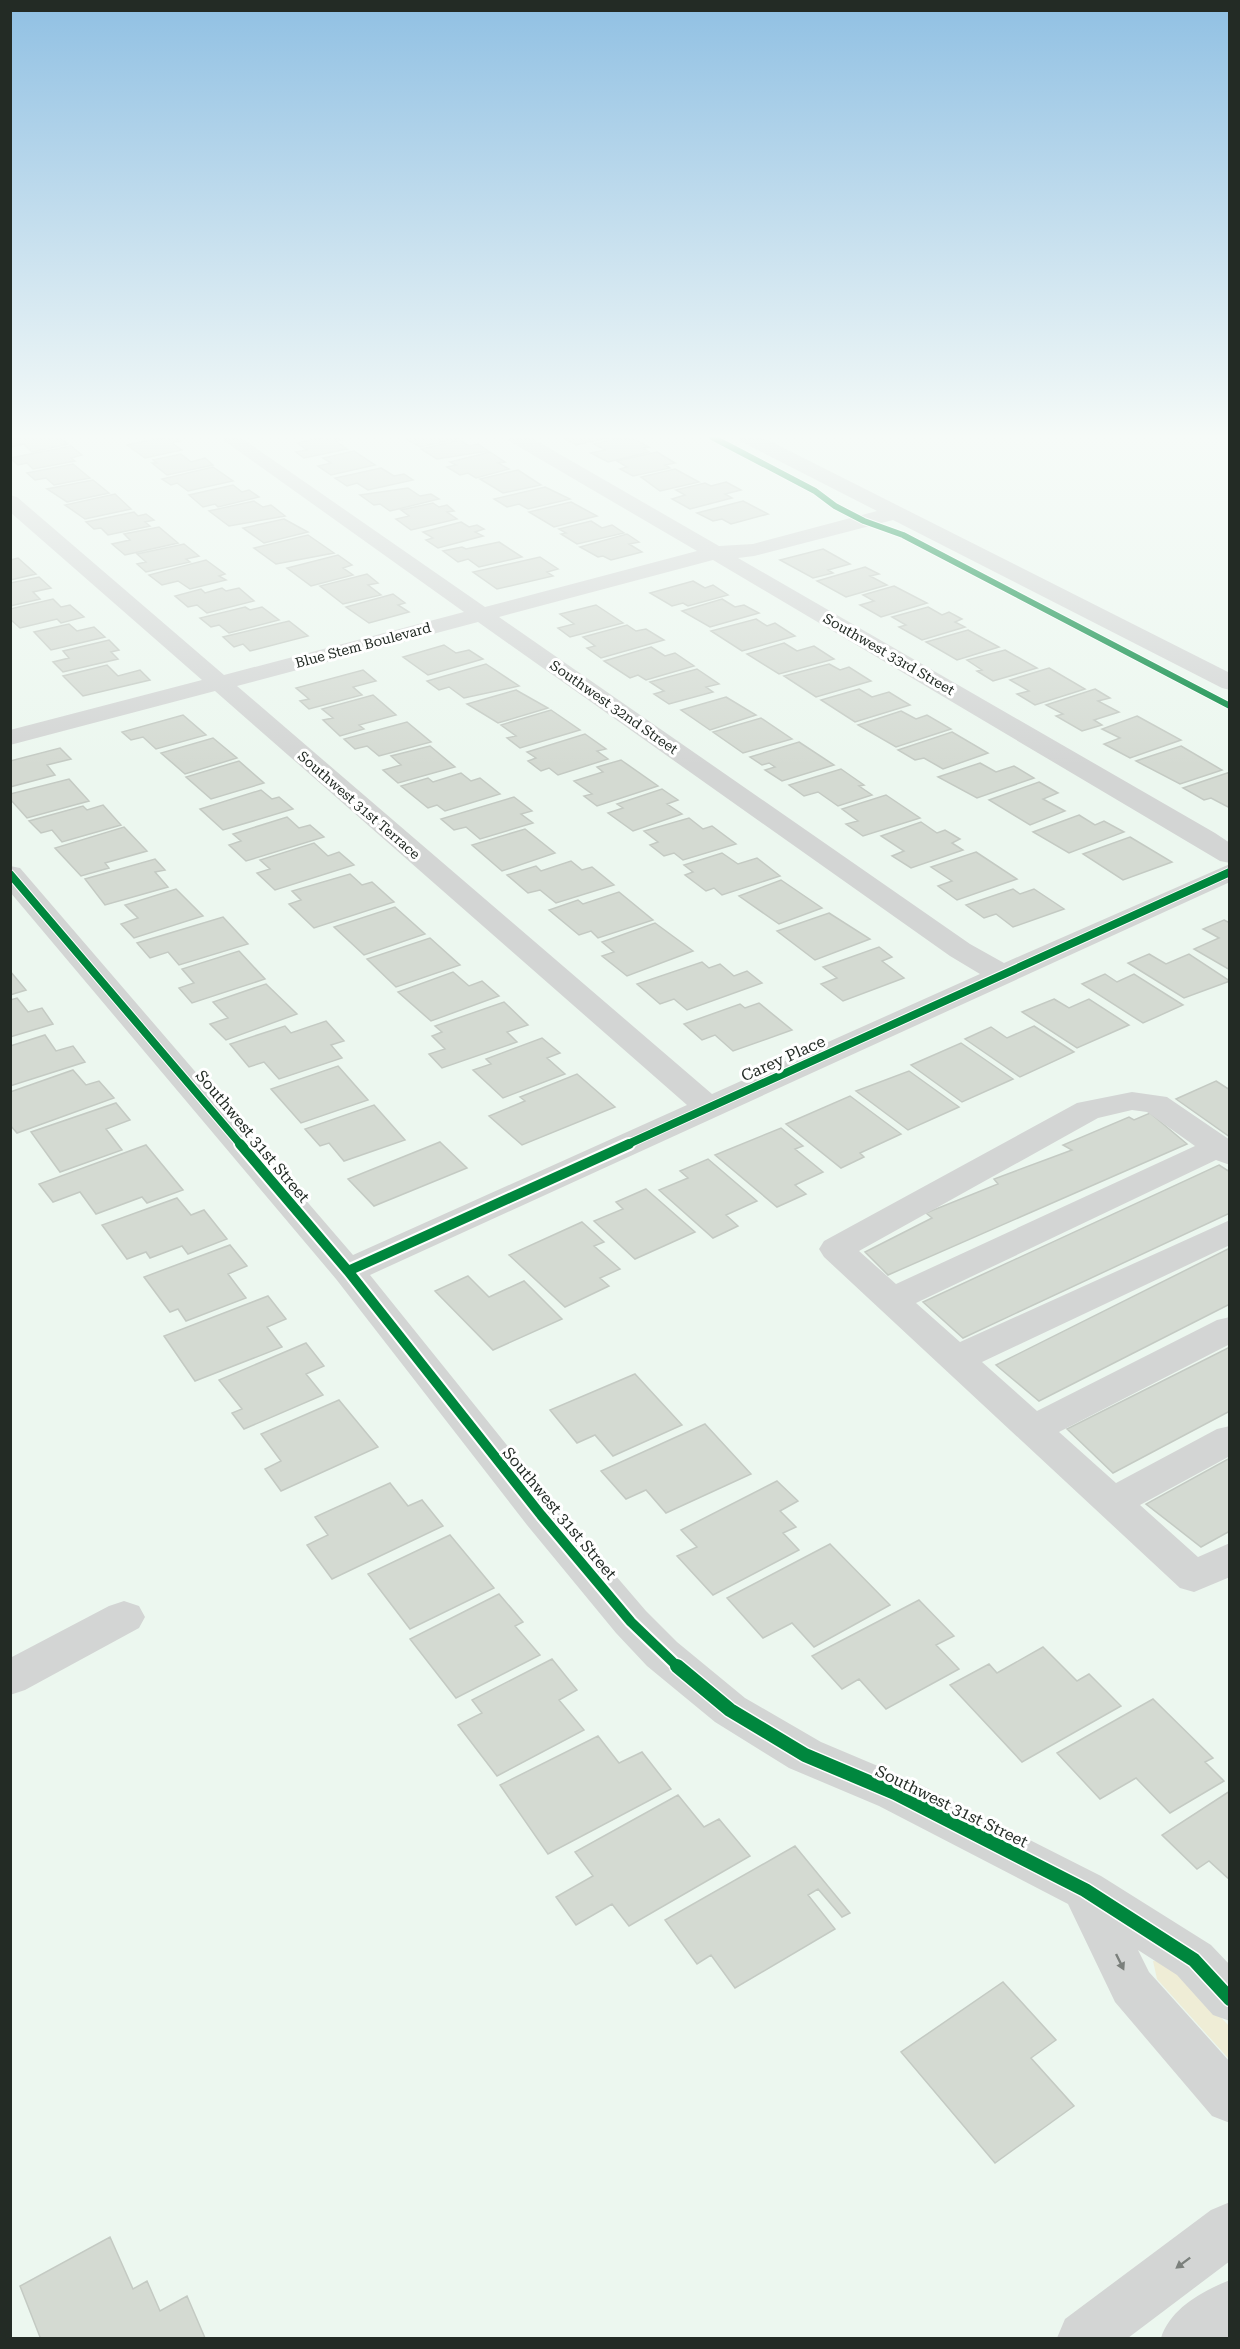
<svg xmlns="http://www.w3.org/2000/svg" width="1240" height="2349" viewBox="0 0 1240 2349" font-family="'Roboto Serif',serif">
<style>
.green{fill:#efedd6}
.building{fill:#d4dad2;stroke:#c4cac3;stroke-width:1.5}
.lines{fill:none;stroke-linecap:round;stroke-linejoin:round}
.minor{fill:#d3d5d4;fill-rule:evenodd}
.major{fill:#d3d5d4;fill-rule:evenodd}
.cycleway-far3-casing{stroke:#fff;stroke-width:8}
.cycleway-far2-casing{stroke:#fff;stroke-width:10}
.cycleway-far1-casing{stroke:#fff;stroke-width:14}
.cycleway-casing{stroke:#fff;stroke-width:17}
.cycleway-far3{stroke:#00873e;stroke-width:6}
.cycleway-far2{stroke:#00873e;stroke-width:8}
.cycleway-far1{stroke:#00873e;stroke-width:10}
.cycleway{stroke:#00873e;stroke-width:14}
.oneway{fill:#7b807c}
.labels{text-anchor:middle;stroke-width:6;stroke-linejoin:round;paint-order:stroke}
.far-street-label{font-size:14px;fill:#232b25;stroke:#fff}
.street-label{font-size:16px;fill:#232b25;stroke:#fff}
</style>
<rect width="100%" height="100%" fill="#ecf7ef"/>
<path class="green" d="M1153,1961L1169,1962L1229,2026V2059L1157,1979Z"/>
<path class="building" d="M21,437H59L68,444L32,452L24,444L10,447V439Z
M165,437H175L181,441L172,443L182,450L145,458L127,445Z
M326,437H336L341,440L336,441L347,449L304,458L296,452L307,450L297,443Z
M403,437H464L420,447Z
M573,437H612L576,445L566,439Z
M623,437L628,440L634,439L649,447L643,448L649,452L608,462L591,453L605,450L594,444Z
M460,440L469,446L478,444L488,451L437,459L421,449Z
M71,446L82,455L71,458L75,461L33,469L27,463L18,465L10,458Z
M354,451L375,465L331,475L318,466L331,463L323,458Z
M490,452L505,462L498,463L509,469L476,478L468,473L460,475L447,467L456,465L450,462Z
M657,452L675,463L665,465L670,468L633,476L620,469L627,467L617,461Z
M181,454L191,462L205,458L213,465L167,475L152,463H157L153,460Z
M73,464L90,478L54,485L46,478L35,480L27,473Z
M213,467L233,481L188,491L177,483L171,485L162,479Z
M381,468L394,476L404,474L413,480L368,490L357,483L347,486L335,478Z
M675,469L699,482L660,491L641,477Z
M518,470L541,485L503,493L480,479Z
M93,480L109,493L67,502L47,489Z
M726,482L741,490L725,494L732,498L690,509L672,499L685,495L676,490L705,483L711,486Z
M233,485L242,492L249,490L259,497L218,507L215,504L203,507L189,495Z
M545,487L570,499L528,509L519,504L507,507L494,499Z
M408,488L420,496L431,494L439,499L390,511L380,504L374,505L360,495Z
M115,494L131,509L85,519L65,505Z
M254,501L263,507L271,505L285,516L229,526L209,511Z
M743,501L768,514L731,524L722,519L713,521L697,513Z
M571,502L597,516L554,527L529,512Z
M433,503L439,507L447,505L454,511L447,512L457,519L411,530L396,519L409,516L401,510Z
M134,512L138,516L146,514L154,520L145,522L150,526L108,535L101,528L94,529L86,522Z
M284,519L308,532L264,543L243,528Z
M591,521L602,528L612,525L624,533L577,544L561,534L566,533L559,529Z
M461,522L469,527L477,525L484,529L475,532L483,536L438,548L426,540L433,538L423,532Z
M159,527L178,543L125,555L112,544L130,540L124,534Z
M627,534L639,542L629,544L642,552L611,560L603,556L598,557L580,547Z
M308,535L334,553L276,564L254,548Z
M499,542L522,557L479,567L468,559L458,562L443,551L462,547L466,549Z
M184,544L199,556L186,559L190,562L146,572L137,564L146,562L137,554Z
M823,549L850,564L828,570L833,573L813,578L780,560Z
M338,555L352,565L343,568L353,575L311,586L287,568Z
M540,557L558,569L547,572L553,576L497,589L473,572Z
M18,558L36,574L10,580V560Z
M206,560L225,574L219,576L226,580L190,589L178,581L162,585L149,575Z
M865,567L879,574L870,576L887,585L846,597L817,581Z
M367,574L378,583L368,585L381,595L343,604L320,586Z
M39,577L51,588L33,592L40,599L10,606V583Z
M693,581L705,588L713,585L728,595L688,606L683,603L672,606L650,593Z
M894,586L927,603L881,617L860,605L874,601L863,595Z
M222,588L226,591L239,588L254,601L207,613L197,605L188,607L175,596L201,589L205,593Z
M393,594L405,603L398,605L409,612L369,623L346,607Z
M53,599L61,607L70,605L84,617L61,623L57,619L20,628L10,619V609Z
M722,599L735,607L744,605L759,613L710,627L682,611Z
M596,605L623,623L570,637L558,628L574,624L560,614Z
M245,607L250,610L262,607L279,620L229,633L219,625L211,627L200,618Z
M928,607L942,615L949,612L962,619L955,622L965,627L922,640L899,627L906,625L892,617Z
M756,619L767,626L775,623L795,636L742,651L711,631Z
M289,621L308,636L250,651L243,644L234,647L223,637Z
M69,624L77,631L94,627L105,637L51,650L34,632Z
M627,625L636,631L646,629L664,640L601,658L587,648L595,646L583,637Z
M968,630L999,647L957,660L926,642Z
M109,640L119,650L111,652L118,659L63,672L53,662L69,658L63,651Z
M784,643L797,651L814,646L834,659L779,674L747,654Z
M444,645L456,653L469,650L483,659L428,675L403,657Z
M651,647L665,656L675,653L694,666L646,680L638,675L630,678L604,661Z
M1005,650L1037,668L993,681L977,671L982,670L967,660Z
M486,664L519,686L464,698L449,687L439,690L427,681Z
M829,664L840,670L849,667L871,681L816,697L784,676Z
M107,665L118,676L140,670L150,680L83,696L63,676Z
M1049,668L1085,689L1035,705L1017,694L1029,691L1010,680Z
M697,669L719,684L706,687L713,692L669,704L654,694L664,691L650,682Z
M363,670L376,681L353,687L362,695L309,709L300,701L309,699L296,688Z
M859,689L872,697L889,692L910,705L855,722L821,700Z
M1095,689L1110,698L1098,701L1119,712L1094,720L1102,725L1082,731L1056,716L1063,714L1046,705Z
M516,690L548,708L498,723L467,704Z
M373,695L396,715L359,725L364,729L340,736L323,720L333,718L322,709Z
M726,697L756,715L710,730L681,710Z
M551,710L580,730L520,748L507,738L516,736L501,725Z
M901,711L916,719L927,715L951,729L896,747L858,725Z
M183,715L206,735L156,749L143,737L131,740L122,732Z
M1137,716L1181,740L1130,758L1104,744L1120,738L1102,729Z
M761,718L792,739L743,753L713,732Z
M407,722L431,742L379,756L367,746L355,749L344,739Z
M952,732L988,753L943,769L924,758L915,760L898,750Z
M585,734L606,749L597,751L608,759L558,775L549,768L541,771L528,761L536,758L527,752Z
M213,738L237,758L185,774L161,753Z
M799,742L834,765L782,781L765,770L775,767L769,763L762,765L750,757Z
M430,746L455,767L398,783L383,770L401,765L391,756Z
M1181,746L1222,770L1180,784L1136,761Z
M60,748L71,759L47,765L55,775L10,787V761Z
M621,760L658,786L597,806L584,796L592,794L574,781L603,772L597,767Z
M239,761L264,783L211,799L186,777Z
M980,763L996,772L1014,766L1034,778L977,798L938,777Z
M841,769L864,785L859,786L872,795L838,806L818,792L804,796L789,785Z
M1230,772V808L1211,798L1204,800L1183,788Z
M461,773L471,781L480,778L500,794L445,811L437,805L428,808L401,786L428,778L433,782Z
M69,779L89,801L27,818L10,799V794Z
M1039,782L1058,793L1043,799L1065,811L1030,825L989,800Z
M662,789L678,800L667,804L682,814L633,831L608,813L623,808L617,804Z
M261,790L272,799L279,797L293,809L223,830L200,809Z
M886,795L920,818L863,836L846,824L858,821L842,809Z
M514,797L532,811L521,814L533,823L480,839L466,827L454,830L441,819Z
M103,805L121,825L62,842L52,830L41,833L29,821L83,806L87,810Z
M1079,815L1095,825L1104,821L1124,832L1069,853L1033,832Z
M287,817L299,828L310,825L324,837L246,861L229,845L241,841L233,834Z
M689,818L703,829L712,826L736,844L683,860L674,853L664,856L650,845L658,842L644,831Z
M921,822L937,833L945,830L960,839L952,843L963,850L911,868L892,856L904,851L881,836Z
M124,827L147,851L105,863L109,868L81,876L55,848Z
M525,829L555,853L502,871L472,845Z
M1130,837L1172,862L1123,880L1083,854Z
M314,843L328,856L339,852L354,865L275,890L257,873L270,869L260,860Z
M976,852L1017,879L957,900L938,886L952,881L931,867Z
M722,853L738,864L757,858L780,876L722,895L714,888L706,891L685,875L693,872L684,865Z
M155,859L165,870L155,872L168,887L105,905L85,879Z
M571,861L582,870L592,867L614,885L556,903L540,890L528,893L507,875L536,866L541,871Z
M350,874L362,885L372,882L394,902L314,928L289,904L301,900L292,891Z
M781,880L822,908L779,924L739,896Z
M176,889L203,916L134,938L121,924L138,918L125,905Z
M1013,889L1020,894L1034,889L1064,909L1013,927L996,914L984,918L966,905Z
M619,892L653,920L598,938L591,931L579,935L549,910L578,900L583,904Z
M395,907L425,934L364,955L334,927Z
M829,913L870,939L815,960L777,931Z
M223,917L248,944L179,965L168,952L150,958L137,943Z
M1224,920L1230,923V970L1194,949L1219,938L1203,929Z
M655,923L693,951L627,976L602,956L614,952L602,942Z
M430,938L460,965L396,987L367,959Z
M879,947L892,957L882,961L904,978L843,1001L821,984L837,978L823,967Z
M239,951L265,979L192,1003L179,988L194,983L182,969Z
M1149,954L1166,964L1189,954L1230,981L1184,998L1128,963Z
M702,962L709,968L720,964L734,976L747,971L762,983L687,1010L674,999L660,1004L637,984Z
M10,971L26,990L10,995Z
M453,972L469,986L482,981L499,996L431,1021L398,992Z
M1105,974L1117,982L1134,974L1183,1005L1143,1023L1082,984Z
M266,984L297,1014L226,1040L210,1024L228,1018L213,1002Z
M17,998L28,1012L42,1008L53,1024L10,1037V1000Z
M1054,999L1069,1008L1089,999L1129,1025L1077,1048L1022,1012Z
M504,1002L528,1025L507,1032L517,1042L442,1068L429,1054L445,1049L432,1036L442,1032L435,1026Z
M759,1003L792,1030L733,1051L715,1035L702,1040L684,1024L740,1004L745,1008Z
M326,1021L344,1041L331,1045L342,1058L279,1079L264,1062L249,1067L230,1044L285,1026L291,1033Z
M1034,1026L1074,1052L1020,1077L965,1039L991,1027L1007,1038Z
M45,1035L56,1051L73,1046L85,1062L10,1086V1046Z
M542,1038L560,1053L547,1058L565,1074L503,1098L473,1070L491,1064L486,1059Z
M961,1043L1013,1079L962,1102L911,1065Z
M338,1066L368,1100L301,1123L271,1089Z
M73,1070L86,1085L99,1081L114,1098L17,1133L10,1125V1092Z
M909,1071L959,1107L908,1130L856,1091Z
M577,1074L615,1107L522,1145L489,1116L525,1101L520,1097Z
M1216,1081L1230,1090V1137L1176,1099Z
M850,1096L901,1134L860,1153L864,1157L841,1168L786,1124Z
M116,1103L130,1120L106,1129L122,1150L60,1172L31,1132Z
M374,1105L405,1140L344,1161L329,1143L320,1146L305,1129Z
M1150,1113L1187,1144L888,1275L865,1252L932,1218L926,1213L998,1184L994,1179L1072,1150L1063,1145L1129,1117L1134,1120Z
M781,1128L803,1146L795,1149L823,1172L795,1185L806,1194L777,1207L715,1155Z
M440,1142L467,1168L374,1206L348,1179Z
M146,1145L183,1190L147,1203L142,1197L96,1214L80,1192L53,1202L39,1184Z
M708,1159L757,1201L726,1215L738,1226L713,1238L659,1190L688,1178L680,1171Z
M1219,1165L1230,1172V1213L963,1338L923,1302Z
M646,1189L695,1232L635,1259L594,1221L623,1209L616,1202Z
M177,1198L191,1215L204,1210L227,1239L188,1254L182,1246L150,1258L146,1252L127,1259L102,1225Z
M582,1222L604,1242L594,1246L620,1269L600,1278L609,1286L565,1307L509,1255Z
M230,1245L247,1266L228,1274L246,1298L186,1321L178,1309L170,1312L144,1277Z
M1230,1248V1304L1039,1401L996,1365Z
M468,1276L489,1297L524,1281L562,1319L493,1350L435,1291Z
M268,1296L286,1319L267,1327L282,1347L195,1381L164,1336Z
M306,1343L324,1366L306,1374L323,1395L244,1429L232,1413L242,1409L219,1380Z
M1230,1347V1411L1113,1473L1067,1429Z
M635,1374L682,1425L613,1456L595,1435L577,1443L550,1410Z
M339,1400L378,1447L281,1491L265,1469L281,1461L261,1434Z
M705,1424L751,1474L666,1513L646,1490L626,1499L601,1471Z
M1230,1458V1531L1201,1547L1146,1504Z
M777,1481L798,1501L780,1511L796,1527L783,1533L799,1550L713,1595L677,1556L697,1547L681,1530Z
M390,1483L408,1506L422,1500L443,1526L332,1579L307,1545L328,1535L315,1517Z
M450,1535L494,1588L410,1629L368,1574Z
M830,1544L890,1605L814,1647L792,1623L763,1638L727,1598Z
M499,1594L523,1622L515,1626L540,1655L456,1698L410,1639Z
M919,1600L954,1636L936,1645L959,1669L886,1709L859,1679L842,1689L812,1656Z
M1043,1647L1077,1681L1089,1674L1121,1706L1022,1762L950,1685L989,1664L997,1673Z
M552,1659L577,1690L559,1700L584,1730L497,1776L458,1725L482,1713L472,1700Z
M1153,1699L1213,1758L1205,1762L1224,1781L1170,1813L1136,1778L1100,1799L1057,1753Z
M598,1736L619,1763L642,1752L671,1789L548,1854L500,1785Z
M1230,1791V1880L1209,1861L1197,1869L1162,1835Z
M678,1795L704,1827L719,1819L750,1856L629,1926L612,1904L576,1925L556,1897L593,1876L575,1852Z
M795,1846L850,1913L842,1917L818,1889L808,1895L835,1929L735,1988L711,1955L697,1964L665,1920Z
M1003,1982L1056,2040L1031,2058L1074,2106L995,2163L901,2052Z
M110,2237L133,2289L147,2281L160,2311L187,2296L205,2338H37L40,2337L20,2286Z"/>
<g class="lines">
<path class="minor" d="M219,437H240L485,607L697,551L509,441L507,437H530L719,546L753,544L877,511L740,441L737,437H762L1230,673V690L1222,688L893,520L754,556L738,558L1215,833L1230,843V863L1220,861L713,560L499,617L970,944L1004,963L1230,864V882L370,1275L555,1505L646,1611L677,1642L745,1698L821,1742L911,1780L1101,1876L1211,1945L1230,1965V2021L1213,2015L1177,1975L1138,1950L1149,1972L1230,2062V2123L1212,2116L1115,2002L1068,1904L879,1806L789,1768L715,1722L647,1666L616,1633L527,1525L336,1279L10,892V866L20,868L353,1255L687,1105L215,691L10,745V730L202,680L10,512V495L17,497L224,675L464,612ZM478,622L950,956L980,974L712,1094L237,686Z
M1132,1092L1167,1097L1230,1140V1165L1216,1160L916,1303L960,1342L1230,1220V1245L982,1362L1037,1411L1217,1320L1230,1317V1344L1059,1432L1116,1483L1217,1429L1230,1426V1456L1140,1505L1198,1557L1230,1543V1577L1194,1592L1180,1588L824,1257L819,1249L824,1241L1077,1103ZM1132,1110L1147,1112L1195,1146L896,1284L859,1251L1098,1118Z
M124,1601L139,1606L145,1617L139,1628L25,1690L10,1695V1658L109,1606Z"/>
<path class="major" d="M1230,2202V2261L1128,2338H1057L1065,2319L1211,2210Z
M1230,2280V2338H1161C1170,2309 1202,2291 1230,2280Z"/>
<defs>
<path id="cycleway-far3" d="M712,437L815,491L835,506L864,521L903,535L1230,706"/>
<path id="cycleway-far2" d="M10,874L241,1145
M626,1145L1230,872"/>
<path id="cycleway-far1" d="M240,1144L348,1271L541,1515L631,1622L679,1668
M348,1271L629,1144"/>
<path id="cycleway" d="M677,1666L730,1710L805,1755L895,1793L1085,1890L1194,1960L1230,1999"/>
</defs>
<use href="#cycleway-far3" class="cycleway-far3-casing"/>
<use href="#cycleway-far2" class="cycleway-far2-casing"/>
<use href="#cycleway-far1" class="cycleway-far1-casing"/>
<use href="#cycleway" class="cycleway-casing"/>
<use href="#cycleway-far3" class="cycleway-far3"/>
<use href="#cycleway-far2" class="cycleway-far2"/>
<use href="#cycleway-far1" class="cycleway-far1"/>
<use href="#cycleway" class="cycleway"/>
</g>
<defs><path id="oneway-solid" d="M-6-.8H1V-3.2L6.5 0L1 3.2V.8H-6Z" transform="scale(1.5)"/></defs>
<g class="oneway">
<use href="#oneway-solid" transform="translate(1120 1962) rotate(64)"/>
<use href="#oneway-solid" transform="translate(1183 2263) rotate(143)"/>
</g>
<linearGradient id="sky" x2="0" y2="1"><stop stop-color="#90c0e3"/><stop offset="0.57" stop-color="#f6fbf8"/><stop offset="1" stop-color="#f6fbf8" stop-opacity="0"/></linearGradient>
<rect width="1240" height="766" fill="url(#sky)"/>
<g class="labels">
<g class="far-street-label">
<text transform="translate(363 645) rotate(-15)" y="5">Blue Stem Boulevard</text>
<text transform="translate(889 654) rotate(30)" y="5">Southwest 33rd Street</text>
<text transform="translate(614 707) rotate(35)" y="5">Southwest 32nd Street</text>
<text transform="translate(359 805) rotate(41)" y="5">Southwest 31st Terrace</text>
</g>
<g class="street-label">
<text transform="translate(783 1058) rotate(-24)" y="6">Carey Place</text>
<text transform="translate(253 1136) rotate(50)" y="6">Southwest 31st Street</text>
<text transform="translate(560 1513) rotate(50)" y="6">Southwest 31st Street</text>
<text transform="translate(952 1806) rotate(26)" y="6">Southwest 31st Street</text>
</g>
</g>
<rect width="1240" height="2349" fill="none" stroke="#232b25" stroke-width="24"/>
</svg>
